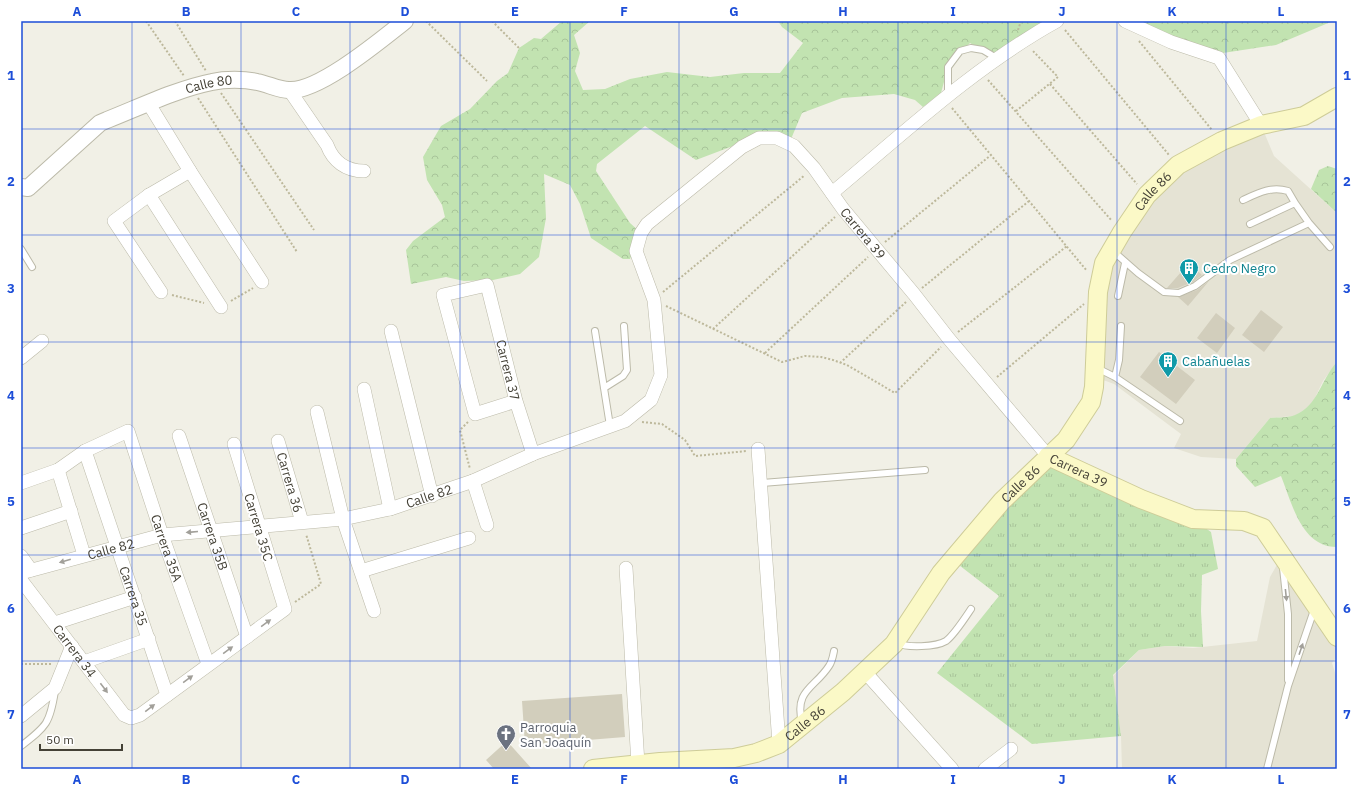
<svg xmlns="http://www.w3.org/2000/svg" width="1358" height="790" viewBox="0 0 1358 790" font-family="'IBM Plex Sans',sans-serif">
<style>
.residential{fill:#e5e3d4}
.grass{fill:url(#grass-tufts)}
.forest{fill:url(#forest-crowns)}
.building{fill:#d2cebc}
.lines{fill:none;stroke-linecap:round;stroke-linejoin:round}
.service-casing{stroke:#bcbaa9;stroke-width:8}
.minor-casing{stroke:#bcbaa9;stroke-width:14}
.tertiary-casing{stroke:#bcbaa9;stroke-width:18}
.secondary-casing{stroke:#cecc98;stroke-width:20}
.path{stroke:#bdb89b;stroke-width:2;stroke-dasharray:2 2;stroke-linecap:butt}
.service{stroke:#fff;stroke-width:6}
.minor{stroke:#fff;stroke-width:13}
.tertiary{stroke:#fff;stroke-width:16}
.secondary{stroke:#fbf9c7;stroke-width:18}
.oneway{fill:#a2a09a}
.grid{fill:none;stroke:#1d4ed8;stroke-width:1;stroke-opacity:0.55}
.labels{text-anchor:middle;stroke-width:4;stroke-linejoin:round;paint-order:stroke}
.street-label{font-size:13px;fill:#444136;stroke:#fff}
.culture-label{font-size:13px;fill:#0d838f;stroke:#fff;text-anchor:start}
.worship-label{font-size:13px;fill:#5b616d;stroke:#fff;text-anchor:start}
.neatline{fill:none;stroke:#1d4ed8;stroke-width:1.5}
.grid-label{font-size:13px;text-anchor:middle;font-weight:bold;fill:#1d4ed8}
</style>
<defs>
<pattern id="grass-tufts" width="24" height="20" patternUnits="userSpaceOnUse"><rect width="24" height="20" fill="#c2e3b1"/><path d="M3 7l-1-3M5 7V3M7 7l1-3M15 17l-1-3M17 17v-4M19 17l1-3" fill="none" stroke="#a8c499"/></pattern>
<pattern id="forest-crowns" width="20" height="18" patternUnits="userSpaceOnUse"><rect width="20" height="18" fill="#c2e3b1"/><path d="M2 6a3 3 0 1 1 6 0M12 15a3 3 0 1 1 6 0" fill="none" stroke="#a8c499"/></pattern>
</defs>
<rect width="100%" height="100%" fill="#f1f0e6"/>
<path class="residential" d="M1261,125L1274,156L1337,213V362L1323,381L1311,406L1294,416L1270,418L1236,459L1201,457L1174,448L1181,434L1114,384L1095,377L1104,263L1178,165Z
M1282,556L1337,637V657L1332,663L1337,679V769H1122L1121,736L1113,676L1139,650L1165,646L1193,648L1257,641L1270,577Z"/>
<path class="grass" d="M1050,459L1193,519L1211,532L1218,569L1202,575L1201,611L1203,647L1165,646L1139,650L1113,675L1121,736L1032,744L937,673L999,596L955,562Z"/>
<path class="forest" d="M562,21H590L574,35L580,53L575,71L583,90L605,89L630,79L667,72L710,77L744,73H780L803,43L782,27L778,21H1052L998,59L970,43L948,67L941,93L923,107L915,100L894,94L842,98L802,113L791,139L767,133L696,160L645,126L597,164L596,171L630,223L641,233L630,259H623L591,238L580,204L570,185L544,174L546,218L539,257L520,274L493,280L464,281L446,277L411,284L406,250L413,241L445,217L442,205L427,180L423,157L441,126L470,109L497,81L508,73L519,48L534,38L541,39Z
M1125,21H1333L1276,45L1223,53Z
M1328,166L1337,169V213L1311,189L1319,170Z
M1337,362V547C1301,547 1292,503 1281,476L1255,487L1236,466V459L1270,418C1278,417 1288,418 1295,415C1318,406 1321,379 1337,362Z"/>
<path class="building" d="M1189,263L1202,275L1193,282L1178,288H1167Z
M1209,281L1188,306L1178,297L1197,290Z
M1261,310L1283,327L1264,352L1242,335Z
M1216,313L1235,328L1217,353L1197,338Z
M1159,352L1195,380L1176,404L1140,377Z
M622,694L625,737L525,745L522,701Z
M507,741L515,750L532,769H494L486,760Z"/>
<g class="lines">
<defs>
<path id="service" d="M948,95V67L960,51L971,48L983,50L998,59
M1243,200C1258,193 1271,186 1288,191L1295,203
M1250,224L1295,203L1309,223
M21,249L32,267
M1113,251L1138,273L1164,292L1179,293L1195,286L1230,260L1309,223L1330,247
M1118,296L1125,263
M595,331L610,426
M1097,368L1115,377L1180,421
M1115,377L1119,360L1121,326
M604,388L623,376L627,370L624,326
M762,483L925,470
M1283,568L1288,614V680
M897,643C907,648 936,647 946,641C954,635 965,618 971,609
M802,722C794,690 815,688 829,666C832,662 833,656 834,651
M21,746C47,726 50,723 55,691
M1267,769L1288,686L1314,610"/>
<g id="minor">
<path d="M1125,21L1171,42L1219,58L1261,125"/>
<path d="M290,91L327,145C333,161 346,171 364,171"/>
<path d="M149,104L190,171L262,282"/>
<path d="M832,193C904,133 974,67 1057,21"/>
<path d="M149,195L221,307"/>
<path d="M161,292L114,221L149,195L190,171"/>
<path d="M391,331L432,496"/>
<path d="M21,358L42,341"/>
<path d="M364,389L390,509"/>
<path id="s1" d="M516,401L475,414L443,295L487,285L516,401L533,454"/>
<path d="M317,412L343,519L374,611"/>
<path id="s2" d="M179,436L247,637"/>
<path id="s3" d="M278,441L302,522"/>
<path d="M758,449L779,744"/>
<path id="s4" d="M85,451L167,695"/>
<path d="M58,470L84,555"/>
<path d="M473,481L487,525"/>
<path id="s5" d="M21,483L58,470L85,451L128,431L162,535L208,664"/>
<path d="M21,528L71,511"/>
<path d="M21,556L31,570"/>
<path d="M626,568L638,764"/>
<path d="M361,571L469,538"/>
<path id="s6" d="M21,573L162,535L343,519L390,509L473,481L533,454L625,421L651,400L661,375L654,300L636,251L641,233L647,224L742,147L759,138H777L794,146L814,168L843,209L914,294L949,339L1048,456"/>
<path id="s7" d="M21,580L124,715L131,718L140,715L285,609L234,444"/>
<path d="M55,623L135,597"/>
<path d="M84,662L149,639"/>
<path d="M865,672L952,769"/>
<path d="M21,716L55,688L72,646"/>
<path d="M985,769L1011,749"/>
</g>
<g id="tertiary">
<path id="s8" d="M21,187L28,188L100,123L107,120C140,107 177,89 212,82C225,79 244,79 257,82C268,84 279,90 289,90C319,92 382,39 405,21"/>
</g>
<g id="secondary">
<path id="s9" d="M1048,456L1141,499L1193,519L1244,521L1263,528L1337,637"/>
<path id="s10" d="M593,769L660,762L734,758L756,753L779,744L843,692L894,644L941,573L1002,501L1066,440L1091,402L1094,387L1098,292L1104,263L1122,232L1147,195L1178,165L1222,141L1261,125L1304,116L1337,97"/>
</g>
</defs>
<use href="#service" class="service-casing"/>
<use href="#minor" class="minor-casing"/>
<use href="#tertiary" class="tertiary-casing"/>
<use href="#secondary" class="secondary-casing"/>
<path class="path" d="M146,21L184,76
M175,21L206,71
M426,21L487,81
M492,21L519,48
M1018,30L1021,21
M1065,30L1169,155
M1139,41L1212,130
M988,80L1112,221
M1050,84L1137,184
M221,93L314,230
M198,98L297,252
M952,108L1087,271
M1016,111L1058,77L1032,50
M885,242L991,155
M922,288L1029,201
M663,292L805,175
M172,295L204,303
M231,301L253,288
M666,306L782,362L805,356L821,357L833,360L847,365L895,393L941,347
M713,329L835,217
M958,332L1067,246
M765,353L868,257
M840,363L906,302
M997,377L1084,304
M468,422L460,430L470,469
M642,422L662,424L685,440L695,456L747,451
M295,602L321,584L306,534
M21,664H52"/>
<use href="#service" class="service"/>
<use href="#minor" class="minor"/>
<use href="#tertiary" class="tertiary"/>
<use href="#secondary" class="secondary"/>
</g>
<defs><path id="oneway-solid" d="M-6-.8H1V-3.2L6.5 0L1 3.2V.8H-6Z"/></defs>
<g class="oneway">
<use href="#oneway-solid" transform="translate(192 532) rotate(175)"/>
<use href="#oneway-solid" transform="translate(65 561) rotate(164)"/>
<use href="#oneway-solid" transform="translate(1286 595) rotate(84)"/>
<use href="#oneway-solid" transform="translate(266 623) rotate(-36)"/>
<use href="#oneway-solid" transform="translate(1301 649) rotate(-71)"/>
<use href="#oneway-solid" transform="translate(228 650) rotate(-36)"/>
<use href="#oneway-solid" transform="translate(188 679) rotate(-36)"/>
<use href="#oneway-solid" transform="translate(104 688) rotate(53)"/>
<use href="#oneway-solid" transform="translate(150 708) rotate(-37)"/>
</g>
<path class="grid" d="M132,21V769M241,21V769M350,21V769M460,21V769M570,21V769M679,21V769M788,21V769M898,21V769M1008,21V769M1117,21V769M1226,21V769M21,129H1337M21,235H1337M21,342H1337M21,448H1337M21,555H1337M21,661H1337"/>
<defs>
<symbol id="building-pin" viewBox="-11 -11 22 30"><path d="M0 17L-7.5 6A9.5 9.5 0 1 1 7.5 6Z" fill="#0f9aa8" stroke="#fff"/><path d="M-4-6H4V6H1V3H-1V6H-4ZM-2.5-4.3h1.7v1.8h-1.7ZM.8-4.3h1.7v1.8H.8ZM-2.5-1h1.7V.8h-1.7ZM.8-1h1.7V.8H.8Z" fill="#fff"/></symbol>
<symbol id="church-pin" viewBox="-11 -11 22 30"><path d="M0 17L-7.5 6A9.5 9.5 0 1 1 7.5 6Z" fill="#6b7280" stroke="#fff"/><path d="M-1.2-6h2.4v3.5h3.3v2.4h-3.3V6h-2.4V-.1h-3.3v-2.4h3.3Z" fill="#fff"/></symbol>
</defs>
<g fill-rule="evenodd">
<use href="#building-pin" x="1178" y="257" width="22" height="30"/>
<use href="#building-pin" x="1157" y="350" width="22" height="30"/>
<use href="#church-pin" x="495" y="723" width="22" height="30"/>
</g>
<g class="labels">
<g class="street-label">
<text dy="5" stroke="none"><textPath href="#s8" startOffset="220">Calle 80</textPath></text>
<text dy="5" stroke="none"><textPath href="#s10" startOffset="882">Calle 86</textPath></text>
<text dy="5" stroke="none"><textPath href="#s6" startOffset="1134">Carrera 39</textPath></text>
<text dy="5" stroke="none"><textPath href="#s1" startOffset="299">Carrera 37</textPath></text>
<text dy="5" stroke="none"><textPath href="#s9" startOffset="34">Carrera 39</textPath></text>
<text dy="5" stroke="none"><textPath href="#s3" startOffset="43">Carrera 36</textPath></text>
<text dy="5" stroke="none"><textPath href="#s10" startOffset="546">Calle 86</textPath></text>
<text dy="5" stroke="none"><textPath href="#s6" startOffset="417">Calle 82</textPath></text>
<text transform="translate(259 527) rotate(73)" y="5">Carrera 35C</text>
<text dy="5" stroke="none"><textPath href="#s2" startOffset="106">Carrera 35B</textPath></text>
<text dy="5" stroke="none"><textPath href="#s6" startOffset="93">Calle 82</textPath></text>
<text dy="5" stroke="none"><textPath href="#s5" startOffset="243">Carrera 35A</textPath></text>
<text dy="5" stroke="none"><textPath href="#s4" startOffset="153">Carrera 35</textPath></text>
<text dy="5" stroke="none"><textPath href="#s7" startOffset="89">Carrera 34</textPath></text>
<text dy="5" stroke="none"><textPath href="#s10" startOffset="222">Calle 86</textPath></text>
</g>
<g class="culture-label">
<text x="1203" y="273">Cedro Negro</text>
<text x="1182" y="366">Cabañuelas</text>
</g>
<g class="worship-label">
<text x="520" y="732">Parroquia<tspan x="520" dy="15">San Joaquín</tspan></text>
</g>
</g>
<rect width="1358" height="790" fill="none" stroke="#ffffff" stroke-width="44"/>
<path d="M40 744v6h82v-6" fill="none" stroke="#444136" stroke-width="2"/>
<text x="46" y="744" font-size="12" fill="#444136" stroke="#ffffff" stroke-width="3" paint-order="stroke">50 m</text>
<rect x="22" y="22" width="1314" height="746" class="neatline"/>
<g class="grid-label">
<text x="77" y="16">A</text>
<text x="186" y="16">B</text>
<text x="296" y="16">C</text>
<text x="405" y="16">D</text>
<text x="515" y="16">E</text>
<text x="624" y="16">F</text>
<text x="734" y="16">G</text>
<text x="843" y="16">H</text>
<text x="953" y="16">I</text>
<text x="1062" y="16">J</text>
<text x="1172" y="16">K</text>
<text x="1281" y="16">L</text>
<text x="11" y="80">1</text>
<text x="1347" y="80">1</text>
<text x="11" y="186">2</text>
<text x="1347" y="186">2</text>
<text x="11" y="293">3</text>
<text x="1347" y="293">3</text>
<text x="11" y="400">4</text>
<text x="1347" y="400">4</text>
<text x="11" y="506">5</text>
<text x="1347" y="506">5</text>
<text x="11" y="613">6</text>
<text x="1347" y="613">6</text>
<text x="11" y="719">7</text>
<text x="1347" y="719">7</text>
<text x="77" y="784">A</text>
<text x="186" y="784">B</text>
<text x="296" y="784">C</text>
<text x="405" y="784">D</text>
<text x="515" y="784">E</text>
<text x="624" y="784">F</text>
<text x="734" y="784">G</text>
<text x="843" y="784">H</text>
<text x="953" y="784">I</text>
<text x="1062" y="784">J</text>
<text x="1172" y="784">K</text>
<text x="1281" y="784">L</text>
</g>
</svg>
